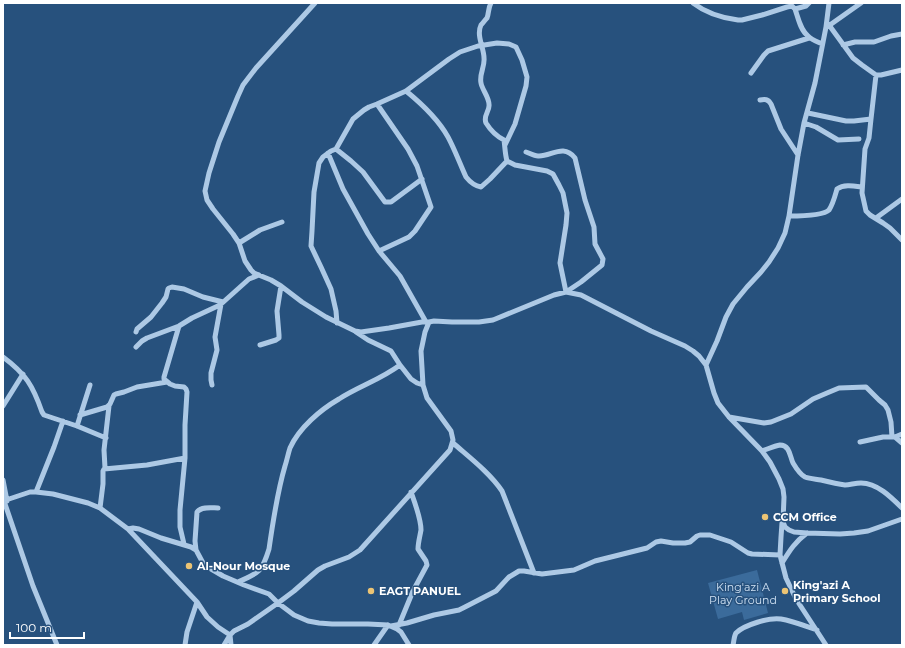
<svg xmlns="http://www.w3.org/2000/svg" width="905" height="648" viewBox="0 0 905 648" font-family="Montserrat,sans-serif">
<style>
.green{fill:#3b6b9b}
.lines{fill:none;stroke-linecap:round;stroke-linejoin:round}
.minor{stroke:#adc9e5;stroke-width:5}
.poi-dot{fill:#ecc474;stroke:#27517d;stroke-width:1.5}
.labels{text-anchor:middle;stroke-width:3;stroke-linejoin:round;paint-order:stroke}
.poi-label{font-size:11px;font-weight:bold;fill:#fff;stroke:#27517d;text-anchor:start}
.park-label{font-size:11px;fill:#d0e2f4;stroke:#27517d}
</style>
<rect width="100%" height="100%" fill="#27517d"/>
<path class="green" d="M757,570L768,613L744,620L742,612L718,619L708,583Z"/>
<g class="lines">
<path class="minor" d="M315,3L256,68L243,85L238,96L219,142L209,173L205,191L207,200L213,209L233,234L239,243L245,261L251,270L254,273L271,280L281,286L302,302L326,317L355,331L361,332L389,328L422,322H429
M491,3C488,8 489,13 487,18C485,20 483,23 481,25C476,35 484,48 484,58C485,67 479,74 481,83C482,90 490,98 489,106C489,112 483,116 486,123C491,131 496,136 504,140C505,147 505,154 507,161L515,165L547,171L553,174L559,185L563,193L567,213L566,225L560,263L566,292L581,282L602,265L603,259L595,244L594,227L585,200L575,158C563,143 551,157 538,156C534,156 529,153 526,152
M693,3C706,13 722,18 738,20H742L762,15L787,7L792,6L795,9C798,17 800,30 808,36C812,40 818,42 822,44
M795,9L806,6L809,3
M829,25L853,58L862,65L876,75H881L902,70
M827,27L861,3
M843,45L855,42H874L891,36L902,34
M751,73L764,55L768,51L809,38
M876,75L871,119L869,138L865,149L862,193L866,211L870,215L883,223L890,228L902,240
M406,91C422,104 438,119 448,137C455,150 460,164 466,177C470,182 475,186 481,187L490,179L507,161
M760,100C765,99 768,99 771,104L781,129L798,155
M377,104L408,149L417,166L431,207L415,231L409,237L379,251
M808,113L846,121H854L871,119
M804,123L816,127L838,140L859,139
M336,149L351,161L363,172L385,202H391L422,179
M328,153L343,189L368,234L379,251L400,276L426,322
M789,216C798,216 823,216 829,210C833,204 835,196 837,189C844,184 854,186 862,187
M876,218L902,199
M239,243L260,230L282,222
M337,323L336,311L331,289L321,267L311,246L312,231L314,192L319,163L323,157L331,151L336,149L353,119L364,110L369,107L377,104L406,91L449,59L460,52L478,46L497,43L509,44L516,47L522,60L527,77L526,86L515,124L505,145
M179,326L164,377V379L170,384L175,386L184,387L186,389L187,392L185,425V458L180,510V527L184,544
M136,332L137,329L151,317L162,303L166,297L168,289L169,288L172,287L184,289L203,297L223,302
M356,332L368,340L391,351L400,365L411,379L417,383L423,385
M260,345L276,340L279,338V335L277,311L281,286
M136,347L142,341L147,338L179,326L192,318L220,305L249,279L259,275
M3,357C26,374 33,386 42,412L44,415L77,426L106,438
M706,365L717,341L726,317L733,304L747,287L761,272L769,262L778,248L785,233L789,216L798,155L804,123L815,83L826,27L829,3
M212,385L211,380V373L217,350L215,337L221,304
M3,406L23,374
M80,415L107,407L110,404L114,395L116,394L124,392L137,387L167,382
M729,417L764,423L771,422L791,414L813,399L827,393L839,388L866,387L879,400L885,405L888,410L891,422L892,437
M77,426L90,385
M895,437L902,443
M860,442L883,437H895L902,434
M453,443C469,457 490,473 502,491L534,573
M762,451C768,449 774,446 780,445C790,445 790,457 793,463C796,468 801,475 805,477C810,479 816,479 821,480C829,482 837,484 845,485C850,485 855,483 861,483C877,483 891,497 902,508
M105,468L104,450L109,406
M3,480L7,501
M36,492L54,447L63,421
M3,501L30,492H36L53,494L88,503L100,508L128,529L197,602L207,617L218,627L230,635L231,645
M4,501L33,586L57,645
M100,508L103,484V471L104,469L147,465L185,458
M782,523L781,537L780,555L786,578L796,599L826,645
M128,529L133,528L139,529L161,538L191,547L196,550L203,563L206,566L223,576L244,585L269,594L278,603L294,615L308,621L319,623L332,624H368L388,625L397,629L401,632L409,645
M196,550L195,541L197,512C202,506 212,508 218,508
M782,563C790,550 795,542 807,533
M238,582C259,573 262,572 269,549C273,521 277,493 285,466C287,460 288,454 290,448C299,428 320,410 339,399C359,386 380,380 400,365
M399,625L413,591L427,565L426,561L418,549C418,543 420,536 421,530C421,519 415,503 411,492
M391,626L407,623L434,615L459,610L465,607L496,591L509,577L519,571H524L542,574L574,570L595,561L647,548L656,542L661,541L673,543H685L690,542L697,536L700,535H710L731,542L748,553L752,554L780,555
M185,645L187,632L197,602
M224,645L230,635L234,631L248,624L278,603L294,591L318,570L325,566L349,557L360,550L450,450L453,440L451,431L427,398L423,385L421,351L425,332L429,322L434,321L452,322H479L493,320L554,295L566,292L581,295L651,331L685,346L693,351L699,356L706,365L714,393L718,403L729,417L762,451L770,462L779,479L783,489L784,497L783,522L785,527L789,530L794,532L807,533L840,534L854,533L868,531L902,519
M374,645L388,625
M733,645C734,641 734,636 736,633C744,625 770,617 781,619C793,621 805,626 817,630"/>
</g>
<g class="poi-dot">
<circle cx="765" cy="517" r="4"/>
<circle cx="189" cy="566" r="4"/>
<circle cx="371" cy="591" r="4"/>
<circle cx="785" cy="591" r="4"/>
</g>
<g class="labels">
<g class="poi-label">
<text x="773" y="521">CCM Office</text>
<text x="197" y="570">Al-Nour Mosque</text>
<text x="793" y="589">King'azi A<tspan x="793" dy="13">Primary School</tspan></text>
<text x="379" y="595">EAGT PANUEL</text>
</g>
<g class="park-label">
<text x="743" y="591">King'azi A<tspan x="743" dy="13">Play Ground</tspan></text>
</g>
</g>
<rect width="905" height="648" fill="none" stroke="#ffffff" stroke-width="8"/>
<path d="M10 632v6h74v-6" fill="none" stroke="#ffffff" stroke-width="2"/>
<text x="16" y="632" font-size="12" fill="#ffffff" stroke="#27517d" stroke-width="3" paint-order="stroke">100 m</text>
</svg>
